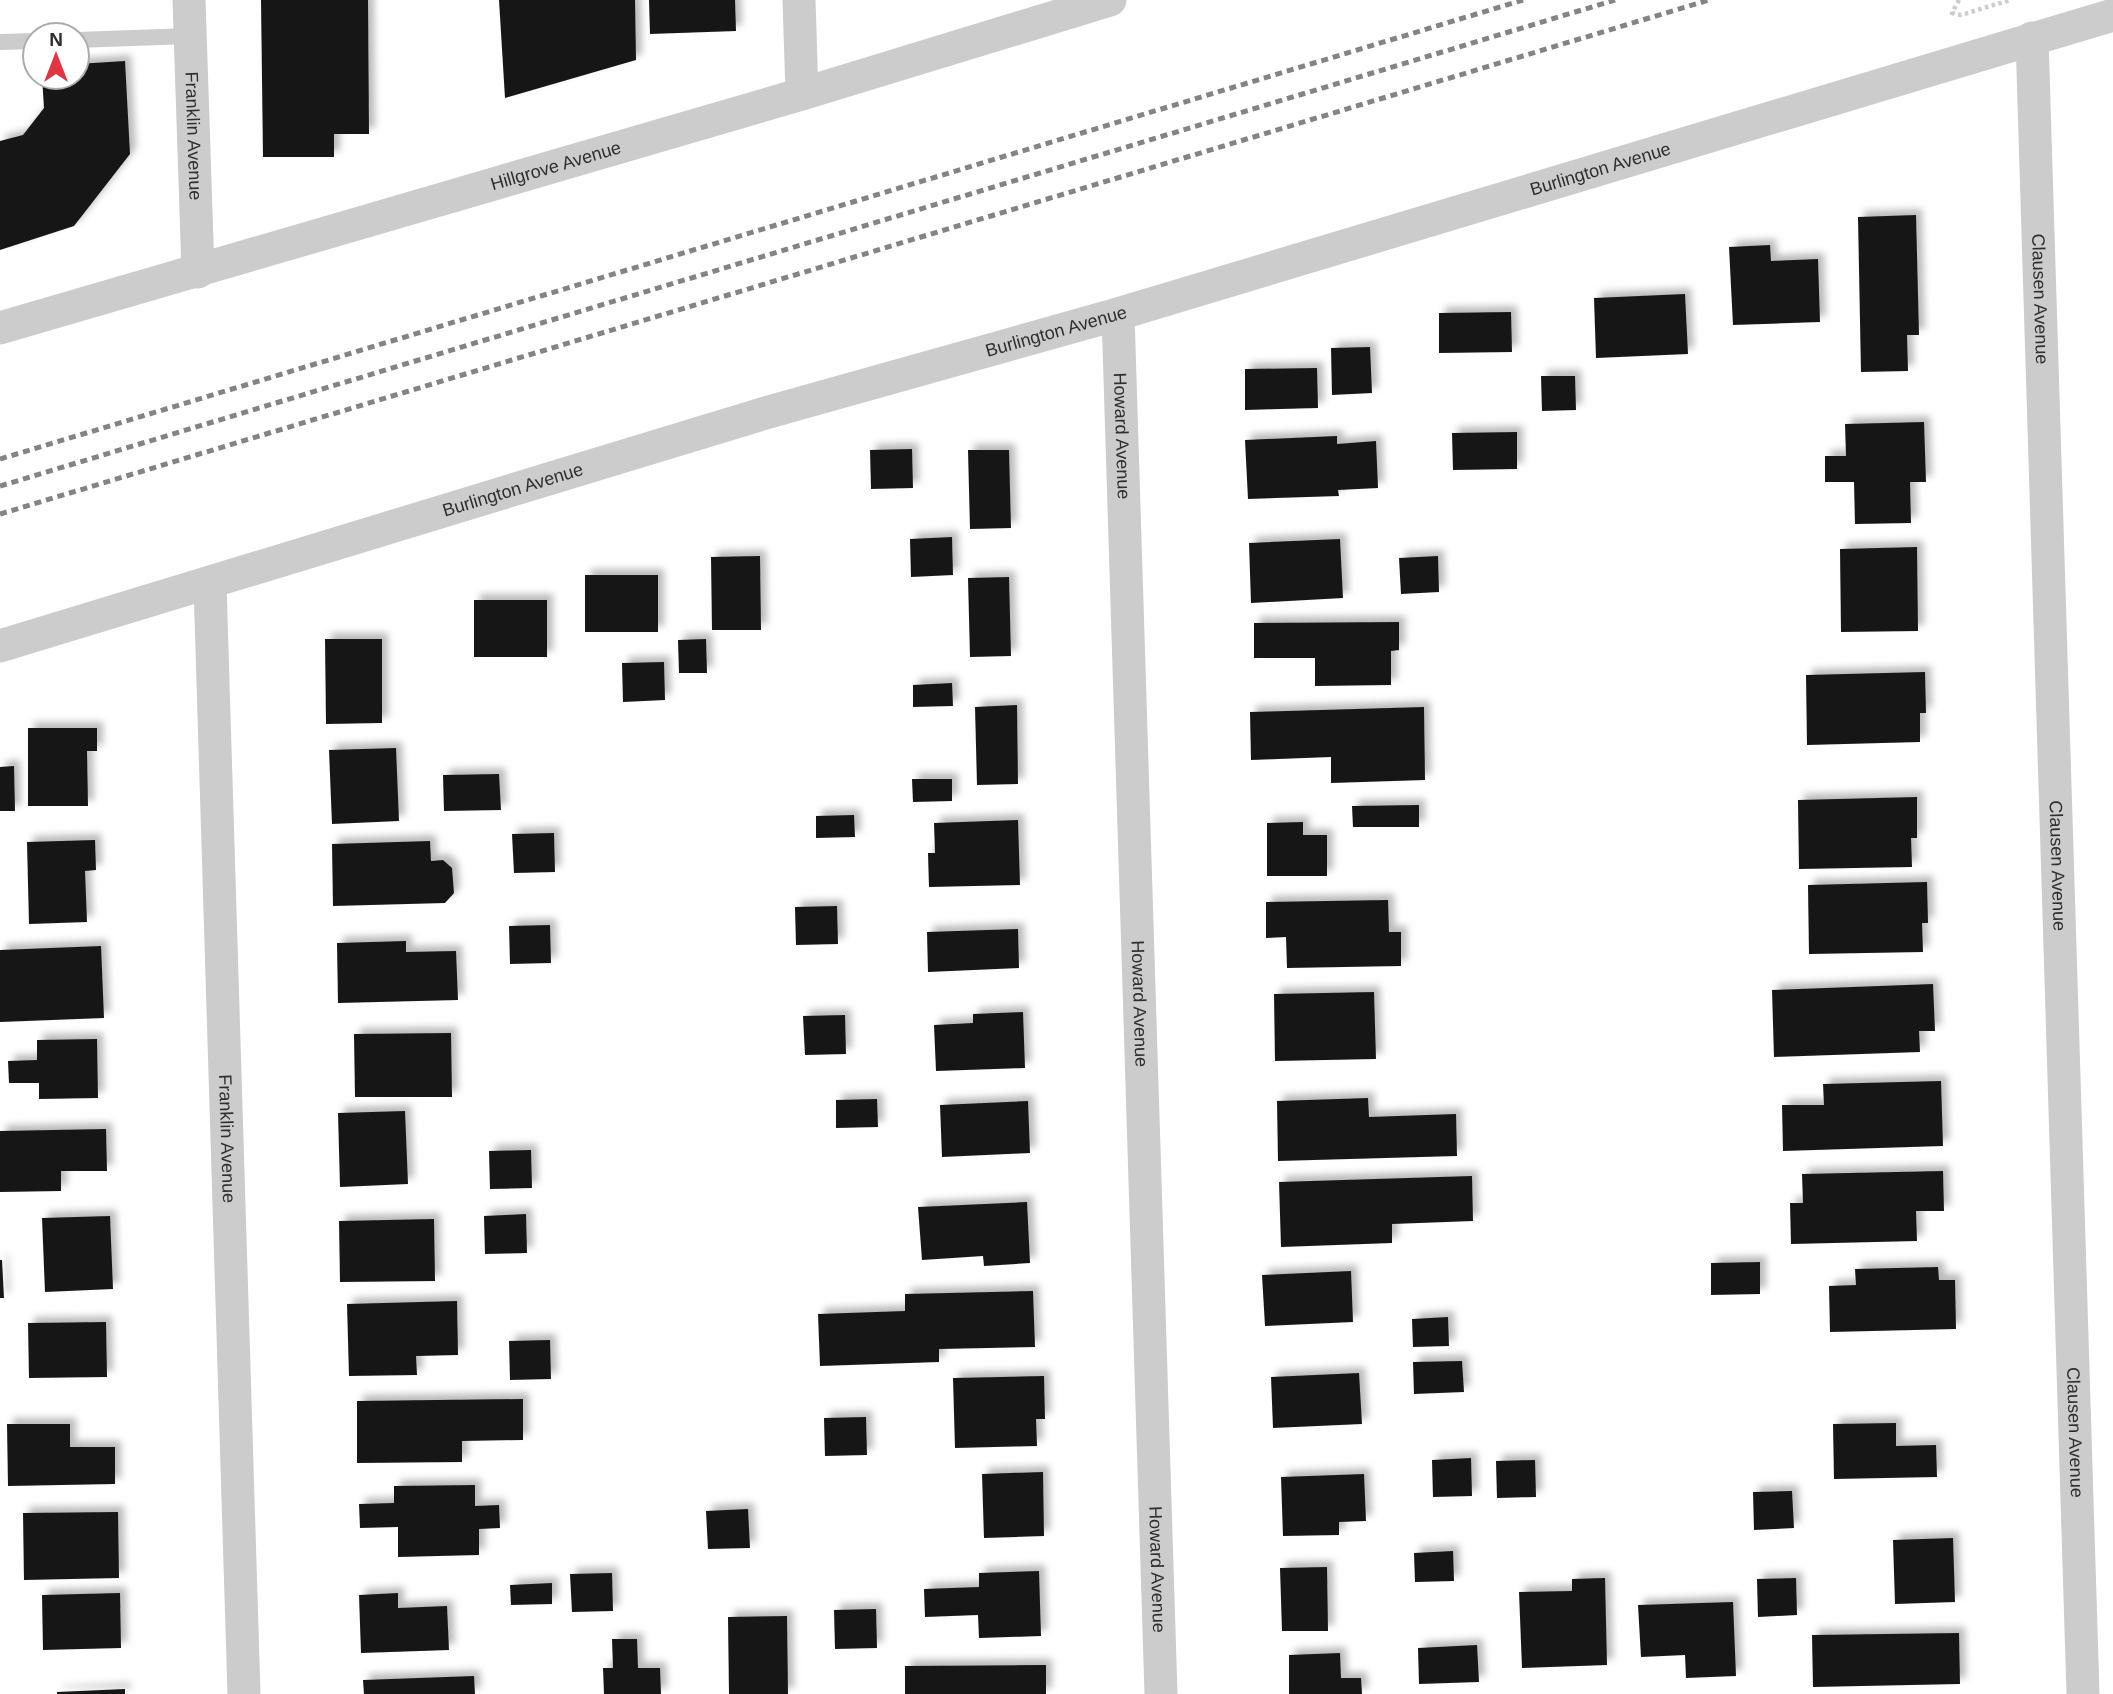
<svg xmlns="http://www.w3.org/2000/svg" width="2113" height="1694" viewBox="0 0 2113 1694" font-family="Helvetica,sans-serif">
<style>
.building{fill:#161616;filter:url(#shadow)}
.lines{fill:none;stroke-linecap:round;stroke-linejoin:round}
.path{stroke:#ccc;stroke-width:4.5;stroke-dasharray:3.5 3.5;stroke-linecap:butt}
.lane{stroke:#ccc;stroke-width:16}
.street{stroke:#ccc;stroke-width:33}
.rail{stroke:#848484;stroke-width:5;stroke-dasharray:7 5;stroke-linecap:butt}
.labels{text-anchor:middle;stroke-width:7;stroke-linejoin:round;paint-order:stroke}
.street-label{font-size:18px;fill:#2f2f2f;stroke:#fff}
</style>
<defs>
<filter id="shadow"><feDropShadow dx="6" dy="-6" stdDeviation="3.5" flood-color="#0004"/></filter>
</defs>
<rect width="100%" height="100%" fill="#fff"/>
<path class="building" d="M261,0H368L369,134H334V157H263Z
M499,0H635L636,60L505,98Z
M649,0H735L736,31L650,34Z
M125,61L130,154L74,226L0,250V141L23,135L44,108L42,77H77V64Z
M1916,215L1919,335H1907L1908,371L1861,372L1858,217Z
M1770,245L1771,261L1818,259L1820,322L1733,325L1729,247Z
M1685,294L1688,354L1596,358L1594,298Z
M1511,312L1512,352L1439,353V313Z
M1370,347L1372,393L1332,395L1331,348Z
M1317,368L1318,408L1245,410V369Z
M1541,376H1575L1576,410L1542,411Z
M1924,422L1926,482H1910L1911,523L1855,524L1854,482H1825V456H1846L1845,424Z
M1517,432V469L1453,470L1452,433Z
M1337,436V444L1376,441L1378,488L1338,490L1339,496L1248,499L1245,440Z
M912,449L913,488L871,489L870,450Z
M968,450H1009L1011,528L970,529Z
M952,537L953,575L911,577L910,539Z
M1340,539L1343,598L1251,603L1249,543Z
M1917,547L1918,631L1841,632L1840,549Z
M760,556L761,630H712L711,557Z
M1438,556L1439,592L1401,594L1399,558Z
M585,575H658V632H585Z
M1009,577L1011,656L970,657L968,578Z
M474,600H547V657H474Z
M1399,622V650L1391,651V685L1315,686V658H1254V623Z
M325,639H382V723L326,724Z
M706,639L707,673H679L678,640Z
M664,662L665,700L623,702L622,663Z
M1925,672L1926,713H1920V742L1807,745L1806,675Z
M952,683L953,706L913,707V685Z
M1017,705L1018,784L977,785L975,707Z
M1424,707L1425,780L1331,783V757L1251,760L1250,712Z
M28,728H97V751H87L88,806H28Z
M396,748L399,821L332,824L329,750Z
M14,766L15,811H0V767Z
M499,774L501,810L444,811L443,775Z
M912,779H952V801L913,802Z
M1917,797V838H1911L1912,867L1799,869L1798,800Z
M1419,805V827H1353L1352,806Z
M854,815L855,837L816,838V816Z
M1018,820L1020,885L929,887L928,853H935L934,823Z
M1303,822V835H1327V876H1267V823Z
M554,833L555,872L514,873L512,834Z
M95,840L96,870L85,871L87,922L29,924L27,842Z
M430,841L431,861L443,860L452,868L454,893L445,903L333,906L332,844Z
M1927,882L1928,923H1922L1923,952L1809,954L1808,885Z
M1388,900L1389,932H1401V966L1287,968L1286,937L1266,938V902Z
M837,906L838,944L796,945L795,907Z
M550,925L551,963L510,964L509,926Z
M1018,929L1019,968L928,972L927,932Z
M406,941V952L456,951L458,1000L338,1003L337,943Z
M101,946L104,1018L0,1022V950Z
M1933,984L1935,1031H1919L1920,1052L1774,1057L1772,990Z
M1374,992L1376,1059L1275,1061L1274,994Z
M1023,1012L1025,1068L936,1071L934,1025L973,1023V1014Z
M845,1015L846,1054L805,1055L803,1016Z
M451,1033L452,1097H355L354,1034Z
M97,1039L98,1098L39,1099V1083H9L8,1061L37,1060V1040Z
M1941,1081L1943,1146L1783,1151L1782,1105H1824L1823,1084Z
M1368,1098L1369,1117L1456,1114L1457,1156L1278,1161L1277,1101Z
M877,1099L878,1127L836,1128V1100Z
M1028,1101L1030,1153L942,1157L940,1105Z
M405,1111L408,1184L340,1187L338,1113Z
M106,1129L107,1171H61V1191L0,1192V1131Z
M531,1150L532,1188L490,1189L489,1151Z
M1943,1171L1944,1211H1916L1917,1241L1791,1244L1790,1203H1803L1802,1174Z
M1472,1176L1473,1221L1392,1224V1243L1281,1247L1279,1182Z
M1027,1202L1030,1263L984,1266L983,1256L922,1260L918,1207Z
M526,1214L527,1253L485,1254L484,1216Z
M110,1216L113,1289L45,1292L42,1218Z
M434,1219L435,1281L340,1282L339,1221Z
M0,1260H2L4,1298H0Z
M1760,1262V1294L1711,1295V1263Z
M1938,1267L1939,1280H1955L1956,1329L1830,1332L1829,1286L1856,1285L1855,1269Z
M1351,1271L1353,1322L1265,1326L1262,1275Z
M1033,1291L1035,1347L939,1349V1362L820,1366L818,1314L905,1311V1294Z
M457,1301L458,1355L416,1356L417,1375L349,1376L347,1304Z
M1448,1317L1449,1346L1413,1347L1412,1319Z
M106,1322L107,1377L29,1378L28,1323Z
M550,1340L551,1379L510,1380L509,1341Z
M1462,1361L1464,1392L1414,1394L1413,1362Z
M1359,1373L1362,1424L1273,1428L1271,1377Z
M1044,1376L1045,1419H1036L1037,1446L955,1448L953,1378Z
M523,1399V1440L462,1441V1462L357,1463V1401Z
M866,1417L867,1455L825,1456L824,1418Z
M1896,1423V1446L1936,1445L1937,1477L1834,1479L1833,1424Z
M7,1424H70V1447H115V1484L8,1486Z
M1471,1458L1472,1496L1433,1497L1432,1460Z
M1535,1460L1536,1497L1497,1498L1496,1461Z
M1043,1472L1044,1536L984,1538L982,1474Z
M1364,1474L1366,1521L1339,1522V1535L1283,1536L1281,1477Z
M475,1485V1506L499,1505L500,1528L479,1529V1555L398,1557V1527L360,1528L359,1504L394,1503V1486Z
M1792,1491L1794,1528L1754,1530L1753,1492Z
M748,1509L750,1548L708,1549L706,1511Z
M118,1512L119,1578L24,1580L23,1513Z
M1953,1538L1955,1602L1895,1604L1893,1540Z
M1453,1551L1454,1581L1415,1582L1414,1553Z
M1327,1567L1328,1631H1282L1280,1568Z
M1039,1571L1041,1636L979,1638L978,1615L925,1617L924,1589L979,1587V1573Z
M612,1573L613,1611L572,1612L570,1574Z
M1605,1578L1607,1665L1522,1668L1519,1592L1572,1591V1579Z
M1796,1578L1797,1615L1758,1617L1757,1579Z
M552,1583V1604L511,1605L510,1585Z
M120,1593L121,1648L43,1650L42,1595Z
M398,1593V1608L447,1606L449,1650L361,1653L359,1595Z
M1733,1602L1736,1676L1686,1678L1685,1655L1641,1657L1638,1605Z
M876,1609L877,1648L835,1649L834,1610Z
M787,1616L788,1694H729L728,1617Z
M1959,1633L1960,1684L1813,1687L1812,1635Z
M612,1639H637L638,1668H660L661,1694H604L603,1668H613Z
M1477,1645L1479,1682L1419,1684L1418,1648Z
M1340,1653L1341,1678H1361L1362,1694H1289V1655Z
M1046,1665V1694H905V1666Z
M474,1676L475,1694H364L363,1680Z
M125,1689V1694H57V1692Z"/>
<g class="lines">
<path class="path" d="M1959,0L1952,13L1961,15L2010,0"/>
<path class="lane" d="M77,40L190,36
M0,42L35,41"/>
<g class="street">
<path id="s1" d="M189,0L198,272"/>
<path d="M799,0L802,94"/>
<path id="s2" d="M2032,38L2083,1694"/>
<path id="s3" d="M1118,314L1161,1694"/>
<path id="s4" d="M0,328L802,94L1110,0"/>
<path id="s5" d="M210,584L244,1694"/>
<path id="s6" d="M0,646L762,414L1118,314L2113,15"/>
</g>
<path class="rail" d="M0,459L1523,0
M0,486L1615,0
M0,514L1709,0"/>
</g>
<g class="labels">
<g class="street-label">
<text dy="6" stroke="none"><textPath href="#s1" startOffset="136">Franklin Avenue</textPath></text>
<text dy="6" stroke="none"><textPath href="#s4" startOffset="579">Hillgrove Avenue</textPath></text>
<text dy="6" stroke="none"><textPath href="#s6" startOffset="1670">Burlington Avenue</textPath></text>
<text dy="6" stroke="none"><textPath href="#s2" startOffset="261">Clausen Avenue</textPath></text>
<text dy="6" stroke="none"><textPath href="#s6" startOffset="1102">Burlington Avenue</textPath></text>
<text dy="6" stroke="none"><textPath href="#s3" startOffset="122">Howard Avenue</textPath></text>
<text dy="6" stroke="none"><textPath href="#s6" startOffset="536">Burlington Avenue</textPath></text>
<text dy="6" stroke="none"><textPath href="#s2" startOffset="828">Clausen Avenue</textPath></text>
<text dy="6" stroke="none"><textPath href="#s3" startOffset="690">Howard Avenue</textPath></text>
<text dy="6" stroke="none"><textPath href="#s5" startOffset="555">Franklin Avenue</textPath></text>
<text dy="6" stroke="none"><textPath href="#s2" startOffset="1395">Clausen Avenue</textPath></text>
<text dy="6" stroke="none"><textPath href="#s3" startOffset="1256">Howard Avenue</textPath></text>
</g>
</g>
<g transform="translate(56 56)"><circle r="33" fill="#ffffff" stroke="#acacac" stroke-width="2"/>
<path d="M0-5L12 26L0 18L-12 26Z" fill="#e23542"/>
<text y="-10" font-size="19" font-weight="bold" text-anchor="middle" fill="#2f2f2f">N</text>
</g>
</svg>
